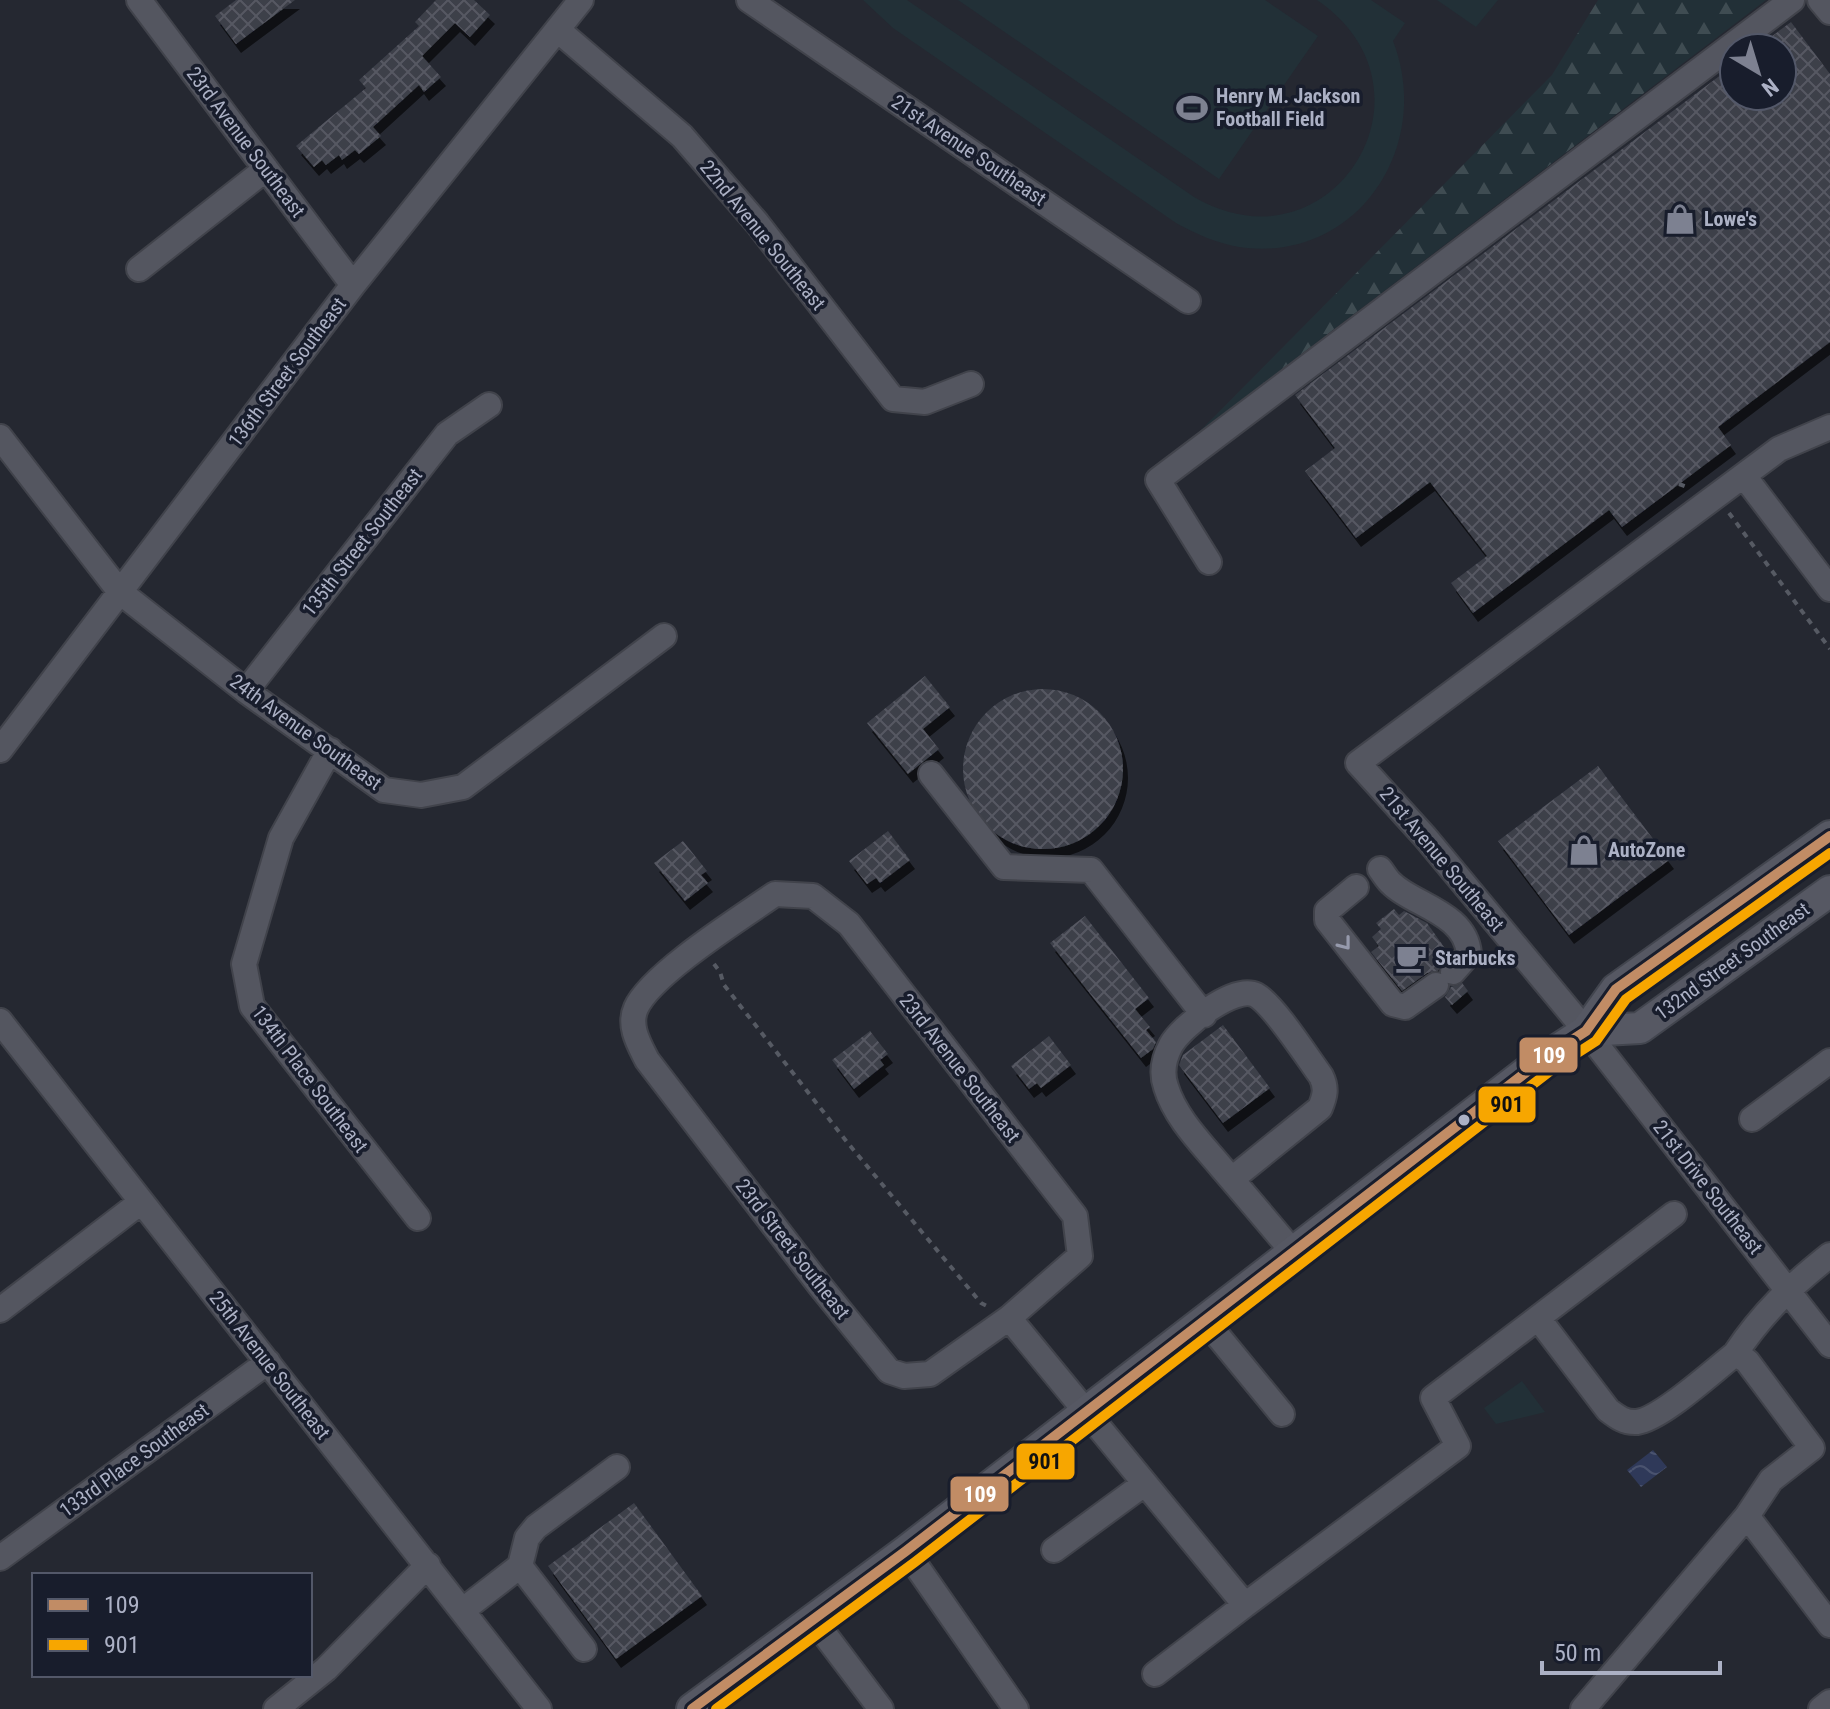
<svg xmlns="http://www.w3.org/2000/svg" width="1830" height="1709" viewBox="0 0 1830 1709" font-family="'Roboto Condensed',sans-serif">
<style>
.forest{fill:url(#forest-firs)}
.park{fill:#223037}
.water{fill:url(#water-waves)}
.building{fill:url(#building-cross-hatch);filter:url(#shadow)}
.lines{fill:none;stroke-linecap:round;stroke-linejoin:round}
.minor-casing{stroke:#41434b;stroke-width:28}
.major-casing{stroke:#42454e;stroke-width:34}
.path{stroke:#565a63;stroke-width:4;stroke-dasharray:6 6;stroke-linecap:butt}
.minor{stroke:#545660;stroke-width:24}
.major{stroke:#565863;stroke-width:30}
.bus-1-casing{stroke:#181d2c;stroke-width:16}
.bus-2-casing{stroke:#181d2c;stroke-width:16}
.bus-1{stroke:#c18c65;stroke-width:10}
.bus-2{stroke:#f7a600;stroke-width:10}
.oneway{stroke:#969aac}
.bus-dot{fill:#acb1c5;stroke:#181d2c;stroke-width:3}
.labels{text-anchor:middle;stroke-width:7;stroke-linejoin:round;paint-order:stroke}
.poi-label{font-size:20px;font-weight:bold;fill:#acb1c5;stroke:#181d2c;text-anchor:start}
.street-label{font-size:20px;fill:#acb1c5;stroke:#181d2c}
.line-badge{stroke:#181d2c;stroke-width:3}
.badge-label{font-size:22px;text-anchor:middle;font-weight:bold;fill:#fff}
.pale-badge-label{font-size:22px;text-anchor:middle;font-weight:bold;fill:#111}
</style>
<defs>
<pattern id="forest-firs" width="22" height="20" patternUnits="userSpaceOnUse" patternTransform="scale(2)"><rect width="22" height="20" fill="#223037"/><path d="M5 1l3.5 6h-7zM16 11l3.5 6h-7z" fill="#3f4c52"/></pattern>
<pattern id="water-waves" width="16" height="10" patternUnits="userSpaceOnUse" patternTransform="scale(2)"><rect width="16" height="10" fill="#2f3959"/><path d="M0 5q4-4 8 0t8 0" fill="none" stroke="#4a536f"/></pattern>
<pattern id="building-cross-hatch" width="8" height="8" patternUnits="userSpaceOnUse" patternTransform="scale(2)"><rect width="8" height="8" fill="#3c3f49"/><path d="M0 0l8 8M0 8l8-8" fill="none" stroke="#565862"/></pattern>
<filter id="shadow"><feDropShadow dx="5" dy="9" stdDeviation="0" flood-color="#0009"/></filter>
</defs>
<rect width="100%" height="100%" fill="#252831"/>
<path class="forest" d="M1598,0H1766L1199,432L1552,75Z"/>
<path class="park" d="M863,0H907L1194,197C1331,277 1449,90 1317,0H1371L1405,23L1393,41C1434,146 1357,264 1239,247C1216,243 1196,234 1176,223L893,28Z
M958,0H1265L1318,36L1219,179Z
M1437,0H1498L1476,27Z
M1522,1381L1545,1412L1496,1424L1484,1408Z"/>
<path class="water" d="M1653,1450L1667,1467L1641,1487L1627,1470Z"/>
<path class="building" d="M236,0H295L236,44L215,16Z
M436,0H474L490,15L470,37L455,23L422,56L441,77L424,92L419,85L373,127L381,136L359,154L355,150L342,160L339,155L326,165L322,160L314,167L296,146L366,88L359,80L419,26L415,22Z
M1791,22L1830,74V342L1718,427L1731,445L1622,527L1609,510L1473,613L1451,583L1487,556L1430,482L1356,538L1305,471L1335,448L1295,395L1734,65V96H1782V48H1756Z
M925,676L950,707L923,729L939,749L908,774L867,723Z
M963 769a80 80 0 1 1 160 0a80 80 0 1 1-160 0Z
M1598,766L1669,860L1569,935L1498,841Z
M888,831L910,860L880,883L876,878L867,884L849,861Z
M683,841L707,871L701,875L708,883L685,901L654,863Z
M1394,909L1399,915L1404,911L1427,923L1449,954L1438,971L1427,973L1402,991L1371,952L1379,946L1372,937L1381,929L1376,923Z
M1085,916L1149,998L1135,1009L1150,1027L1146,1030L1156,1042L1153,1049L1141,1058L1050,943Z
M1462,983L1468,991L1452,1005L1445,997L1451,987Z
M1223,1025L1270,1088L1223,1123L1179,1065L1183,1055Z
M870,1031L888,1054L880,1060L884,1065L854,1089L832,1060Z
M1049,1036L1071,1065L1041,1088L1037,1083L1029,1089L1011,1066Z
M634,1503L702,1596L616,1659L548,1566Z"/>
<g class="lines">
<defs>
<path id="minor" d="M139,0L353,285
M749,0L1188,301
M1820,0L1830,12
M559,31L682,136L757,223L893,399L925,402L971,384
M139,269L266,169
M1830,427L1779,449L1358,763L1425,837L1586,1031L1830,1345
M0,437L120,592L246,691L384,790L421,795L463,787L664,636
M1744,476L1830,589
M1209,562L1158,480L1792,0
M246,691L447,434L489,405
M0,750L353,285L581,0
M330,750L281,838L244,964L252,1006L418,1218
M931,774L1004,867L1091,870L1204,1015
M1380,869C1384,874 1387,880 1392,884C1413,905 1466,913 1469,954L1453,972
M1356,887L1327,911V920L1393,1004L1405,1007L1436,985
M775,894L813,896L849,924L1075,1216L1080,1256L1009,1318L930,1374L904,1376L889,1371L821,1287L647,1060C639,1044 628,1026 636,1008C651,974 742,917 775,894Z
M0,1021L539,1709
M1752,1119L1830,1061
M1232,1179L1320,1108C1325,1096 1327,1088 1321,1076C1307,1057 1274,1005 1256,995C1234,984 1181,1027 1171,1045C1164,1058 1161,1073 1166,1087C1175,1117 1201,1143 1221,1167C1245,1195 1269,1223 1292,1251
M0,1310L141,1202
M1009,1318L1245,1605L1458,1446L1433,1398L1674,1214
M1538,1318L1608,1410C1617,1417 1625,1423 1637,1422C1661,1419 1713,1371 1735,1354L1747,1361L1812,1448L1771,1480L1747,1516
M1204,1319L1282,1414
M1735,1354C1763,1312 1791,1286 1830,1255
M1054,1550L1144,1484
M906,1551L1016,1709
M0,1558L268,1362
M520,1566L584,1649
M463,1610L520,1566L527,1538L536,1527L617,1467
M813,1619L881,1709
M1155,1674L1245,1605
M276,1709L326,1669L428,1565
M1583,1709L1747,1516L1830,1625
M1821,1709L1830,1702"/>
<path id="major" d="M1586,1031L1640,1028L1830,891
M692,1709L906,1551L1546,1057L1586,1031L1616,989L1830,836"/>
</defs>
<use href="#minor" class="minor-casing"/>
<use href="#major" class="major-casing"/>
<path class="path" d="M1679,484L1690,488
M1729,513L1830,649
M714,964L720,972L724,985L847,1142L981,1303L987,1306"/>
<use href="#minor" class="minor"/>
<use href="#major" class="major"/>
<defs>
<path id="bus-1" d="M692,1709L906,1551L1546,1057L1586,1031L1616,989L1830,836"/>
<path id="bus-2" d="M716,1709L915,1562L1554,1068L1596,1041L1626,999L1830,853"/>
</defs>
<use href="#bus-1" class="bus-1-casing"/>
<use href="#bus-2" class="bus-2-casing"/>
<use href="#bus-1" class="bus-1"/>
<use href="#bus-2" class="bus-2"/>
</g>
<defs><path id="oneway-chevron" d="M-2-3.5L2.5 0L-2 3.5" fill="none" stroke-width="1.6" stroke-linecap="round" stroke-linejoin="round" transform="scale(2)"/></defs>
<use class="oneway" href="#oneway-chevron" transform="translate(1345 944) rotate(52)"/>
<defs>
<symbol id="stadium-bare" viewBox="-9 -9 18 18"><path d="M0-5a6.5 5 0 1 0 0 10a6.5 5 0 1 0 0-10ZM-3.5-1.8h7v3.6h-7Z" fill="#7d8191" stroke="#181d2c" stroke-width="2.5" paint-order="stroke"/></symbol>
<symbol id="shop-bare" viewBox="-9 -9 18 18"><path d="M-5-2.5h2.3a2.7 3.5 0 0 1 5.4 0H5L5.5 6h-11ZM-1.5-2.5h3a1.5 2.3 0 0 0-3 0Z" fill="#7d8191" stroke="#181d2c" stroke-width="2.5" paint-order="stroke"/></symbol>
<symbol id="cafe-bare" viewBox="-9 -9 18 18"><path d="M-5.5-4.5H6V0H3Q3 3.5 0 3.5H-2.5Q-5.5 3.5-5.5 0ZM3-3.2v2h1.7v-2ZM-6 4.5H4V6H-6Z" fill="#7d8191" stroke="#181d2c" stroke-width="2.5" paint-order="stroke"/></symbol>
</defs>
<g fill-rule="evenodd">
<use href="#stadium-bare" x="1170" y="86" width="44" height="44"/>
<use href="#shop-bare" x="1658" y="197" width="44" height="44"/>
<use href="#shop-bare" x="1562" y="828" width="44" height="44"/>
<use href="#cafe-bare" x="1389" y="936" width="44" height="44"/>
</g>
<circle class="bus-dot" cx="1464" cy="1120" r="7"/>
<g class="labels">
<g class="poi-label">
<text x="1216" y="103">Henry M. Jackson<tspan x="1216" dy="23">Football Field</tspan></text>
<text x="1704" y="226">Lowe's</text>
<text x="1608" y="857">AutoZone</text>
<text x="1435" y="965">Starbucks</text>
</g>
<g class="street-label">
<text transform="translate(246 142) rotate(53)" y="7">23rd Avenue Southeast</text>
<text transform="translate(969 150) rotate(34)" y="7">21st Avenue Southeast</text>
<text transform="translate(763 235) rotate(51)" y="7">22nd Avenue Southeast</text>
<text transform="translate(287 372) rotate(-53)" y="7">136th Street Southeast</text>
<text transform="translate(362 542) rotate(-52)" y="7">135th Street Southeast</text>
<text transform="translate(306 732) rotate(36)" y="7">24th Avenue Southeast</text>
<text transform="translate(1442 859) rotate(50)" y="7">21st Avenue Southeast</text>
<text transform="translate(1732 961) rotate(-36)" y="7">132nd Street Southeast</text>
<text transform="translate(960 1068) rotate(52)" y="7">23rd Avenue Southeast</text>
<text transform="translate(310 1079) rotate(53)" y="7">134th Place Southeast</text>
<text transform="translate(1708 1187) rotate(52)" y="7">21st Drive Southeast</text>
<text transform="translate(793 1249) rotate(52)" y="7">23rd Street Southeast</text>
<text transform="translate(270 1365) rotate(52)" y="7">25th Avenue Southeast</text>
<text transform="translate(134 1460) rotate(-36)" y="7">133rd Place Southeast</text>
</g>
</g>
<g class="line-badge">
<rect x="1518" y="1036" width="61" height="38" rx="8" fill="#c18c65"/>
<rect x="1477" y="1085" width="60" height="39" rx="8" fill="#f7a600"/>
<rect x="1015" y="1442" width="61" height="39" rx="8" fill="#f7a600"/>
<rect x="949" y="1475" width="61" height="38" rx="8" fill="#c18c65"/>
</g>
<g class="badge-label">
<text x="1549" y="1063">109</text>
<text x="980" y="1502">109</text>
</g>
<g class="pale-badge-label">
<text x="1507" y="1112">901</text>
<text x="1045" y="1469">901</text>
</g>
<rect x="32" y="1573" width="280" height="104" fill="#181d2c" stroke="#535869" stroke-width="2"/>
<rect x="48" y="1599" width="40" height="12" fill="#c18c65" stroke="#535869" stroke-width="2"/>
<text x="104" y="1613" font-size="24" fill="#acb1c5">109</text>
<rect x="48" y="1639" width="40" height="12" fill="#f7a600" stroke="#535869" stroke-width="2"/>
<text x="104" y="1653" font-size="24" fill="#acb1c5">901</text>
<g transform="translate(1758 72) rotate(142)"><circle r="38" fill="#181d2c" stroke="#535869" stroke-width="2"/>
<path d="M0-6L14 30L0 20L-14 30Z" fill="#7d8191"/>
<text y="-12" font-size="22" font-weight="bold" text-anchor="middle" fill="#acb1c5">N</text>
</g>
<path d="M1542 1661v12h178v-12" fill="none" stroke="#acb1c5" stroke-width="4"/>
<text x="1554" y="1661" font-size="24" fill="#acb1c5" stroke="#181d2c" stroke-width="6" paint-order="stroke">50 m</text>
</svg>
